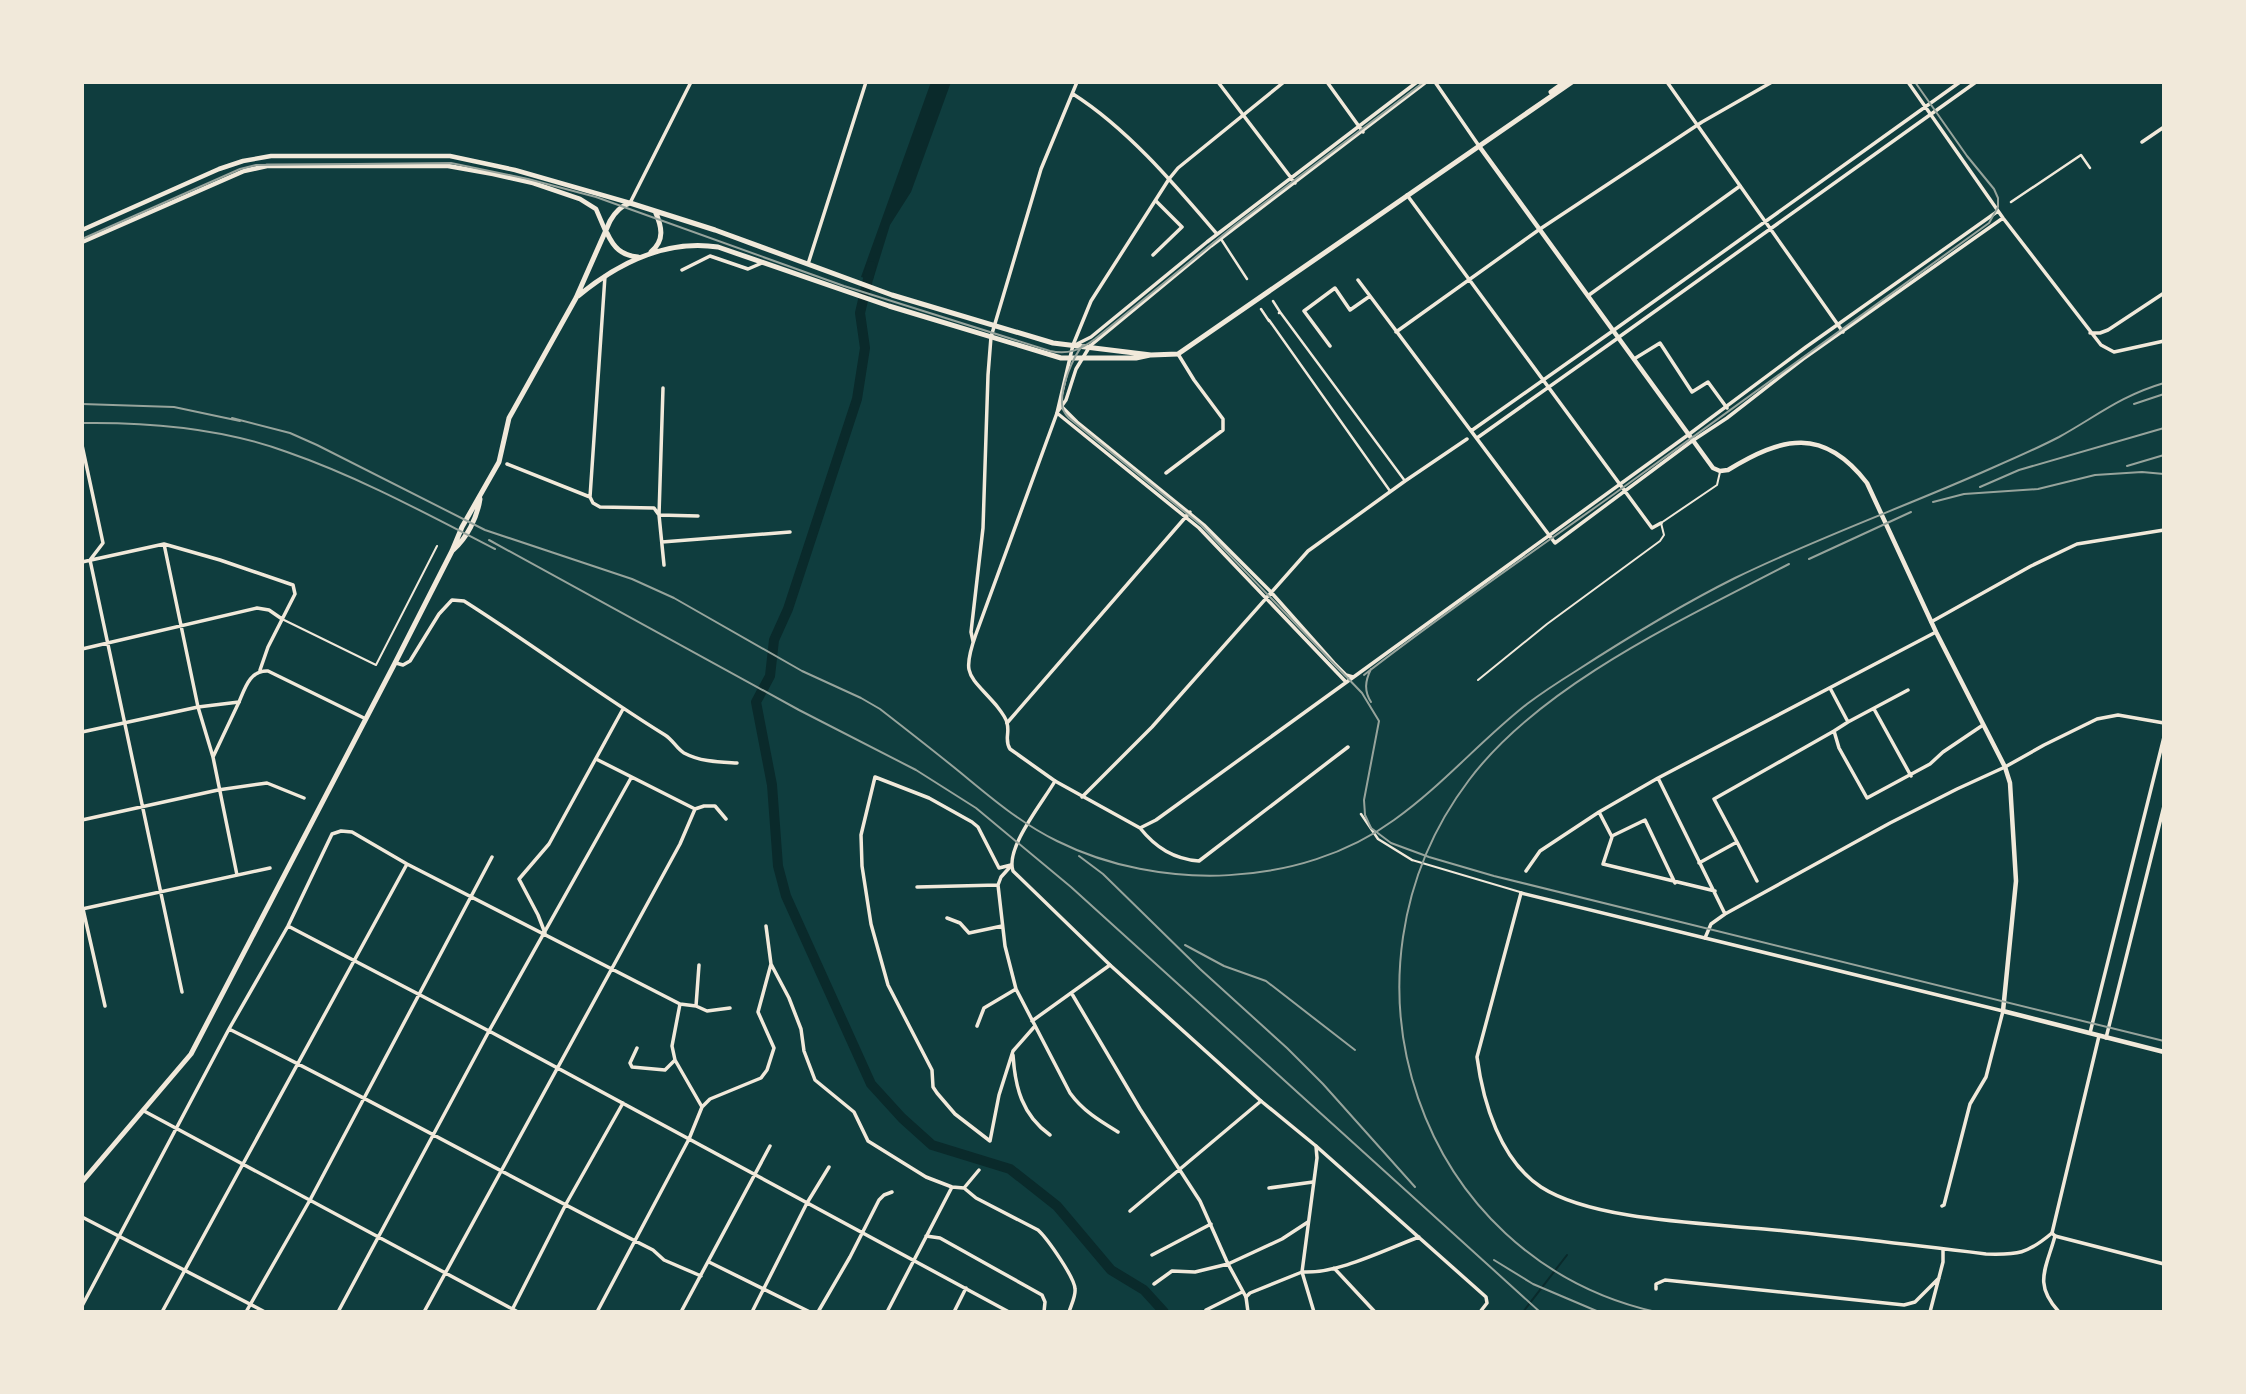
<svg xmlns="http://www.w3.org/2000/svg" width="2246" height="1394" viewBox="0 0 2246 1394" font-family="'Source Sans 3',sans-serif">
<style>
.water{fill:#0a2a2b}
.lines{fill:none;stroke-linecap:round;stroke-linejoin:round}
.stream{stroke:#0a2a2b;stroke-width:2}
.river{stroke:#0a2a2b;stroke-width:10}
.service{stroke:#f1e9da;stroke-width:2}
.pedestrian{stroke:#f1e9da;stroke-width:2.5}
.minor{stroke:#f1e9da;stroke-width:3.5}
.tertiary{stroke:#f1e9da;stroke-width:3.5}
.secondary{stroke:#f1e9da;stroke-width:4.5}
.primary{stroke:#f1e9da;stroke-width:5}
.tram{stroke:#97a49c;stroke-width:2}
.rail{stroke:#97a49c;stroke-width:2}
</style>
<rect width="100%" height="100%" fill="#0f3d3e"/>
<path class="water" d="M931,82H951L911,192L890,225L873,280L861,277Z"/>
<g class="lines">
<path class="stream" d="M1523,1312L1567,1255"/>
<path class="river" d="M871,266L860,313L865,348L857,399L788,609L774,640L770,676L756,702L772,785L778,866L786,896L871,1084L902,1118L932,1145L1010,1169L1057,1206L1111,1270L1144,1290L1164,1312"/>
<path class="service" d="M282,619L376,665L437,546
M1478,680L1547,624L1660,541L1664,535L1661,523L1717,485L1720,472
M1412,860L1520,892"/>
<path class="pedestrian" d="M2011,202L2081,155L2090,168
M1221,239L1247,279
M1273,301L1280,312
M1261,309L1269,321
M1279,313L1280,312L1405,481
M1269,320L1390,491
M1361,814L1378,839L1412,860"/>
<path class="minor" d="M1218,82L1295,183
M1327,82L1363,132
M1435,82L1479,146
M1073,94C1128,129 1175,185 1217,234
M2142,142L2164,127
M1407,195L1652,528L1661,523
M630,203L691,82
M1153,255L1182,227L1156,201
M808,264L866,82
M682,270L710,256L748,269L762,263
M1358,280L1555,543L1692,441
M1589,295L1740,186
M1396,332L1540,229L1702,122L1772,82
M1075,345L1091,337L1207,242L1417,82
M1090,346L1211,246L1426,82
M1330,346L1304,311L1335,288L1350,310L1370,296
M1634,359L1660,343L1692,392L1708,382L1727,408
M663,388L659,515L664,565
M1061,406L1077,422L1204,525L1270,591L1334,663L1346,675L1353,677
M1057,413L1199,528L1346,682
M1471,431L1614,330
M1477,438L1618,338
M82,445L103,543L90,560L182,992
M507,464L590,497L593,503L600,507L654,508L659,515L698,516
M1166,473L1223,430V419L1194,380L1178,354
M590,497L605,276
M662,542L790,532
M164,544L198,707L213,757L237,875
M82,562L164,544L220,560L293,585L295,594L268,647L260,670
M973,641L971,632L983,528L988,375L991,337L1041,169L1077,82
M82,649L257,608L269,610L282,619
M396,663L403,665L410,661L439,614L452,600L464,601C532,644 597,693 665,735C673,740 677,749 684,753C701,762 719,762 737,763
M1830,688L1848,722L1834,731L1839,748L1867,798L1930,764L1943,752L1983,725
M1874,709L1911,776
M1848,722L1908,690
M1007,723L1190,512
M213,757L239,702
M596,759L695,809L704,806H715L726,819
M1658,778L1725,914
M1055,781L1140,828C1156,848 1174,859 1199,861L1348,747
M1082,797L1152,727L1308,551L1405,481L1467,439
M1599,812L1612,837L1603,864L1715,891
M82,820L218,790L267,783L304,798
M1140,828L1156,820L1688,435
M1612,836L1645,820L1675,883
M1737,842L1757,881
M1699,863L1737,842L1714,799L1834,731
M1011,865L999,868L978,827L972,822L929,798L875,777L861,835L862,866L871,924L888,985L932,1070L933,1087L937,1093L955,1114L990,1141L999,1095L1013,1051L1035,1026
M1010,867L1001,877L998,885L1005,946L1016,989L1070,1093C1083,1111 1100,1121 1118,1132
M1526,871L1540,851L1599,812L1658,778L1936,632
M917,887L998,885
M1521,893L1477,1057C1483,1102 1500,1160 1541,1187C1592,1220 1702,1223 1764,1229C1838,1236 1912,1245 1986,1254C2018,1255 2027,1254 2052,1233
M82,909L270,868
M83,909L105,1006
M947,918L960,923L969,933L1002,926
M288,926L489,1031L1009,1312
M545,933L538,915L519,879L549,844L623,709
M1705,938L1711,924L1725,914L1890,823L1957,789L2005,767L2044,745L2097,719L2118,715L2164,723
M771,964L789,998L801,1029L804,1051L815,1080L854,1112L868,1141L926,1177L952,1187L964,1188L976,1198L1038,1230C1047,1238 1075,1278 1075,1289C1076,1296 1071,1305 1069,1312
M1072,994L1140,1109L1200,1201L1228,1264L1246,1297L1248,1312
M680,1004L696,1006L707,1011L730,1008
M696,1006L699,965
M1032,1021L1110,965
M977,1026L984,1008L1016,989
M229,1029C372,1100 511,1178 653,1250L664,1260L701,1276
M2090,1033L2164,737
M2106,1038L2164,806
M637,1048L630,1063L632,1067L665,1070L675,1060
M1013,1055C1015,1087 1022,1115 1050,1135
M144,1111L518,1312
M1316,1146L1486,1297L1487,1303L1480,1312
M964,1188L979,1170
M1269,1188L1313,1182
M1942,1206L1944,1205L1970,1104L1986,1077L2003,1011
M1130,1211L1261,1101
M926,1236L940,1238L1042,1295L1045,1302L1044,1312
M2055,1236C2046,1269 2033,1284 2059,1312
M1152,1255L1211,1224
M709,1262L810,1312
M1334,1268L1375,1312
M1154,1284L1172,1271L1195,1272L1228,1264L1282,1239L1308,1222
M1656,1289V1284L1665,1280L1904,1305L1915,1302L1939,1278
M82,1306L229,1029L288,926L332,834L341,831L352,832L407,864L680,1004L672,1046L675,1060L702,1107
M1206,1310L1242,1292
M162,1312L407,864
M246,1312L310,1200L492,857
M338,1312L489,1031L631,778
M424,1312L680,844L695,809
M511,1312L566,1204L623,1103
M597,1312L689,1139L702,1107L710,1099L761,1078L767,1070L774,1048L758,1012L771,964L766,926
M681,1312L770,1146
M752,1312L807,1203L829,1167
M818,1312L850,1257L879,1200L884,1195L892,1192
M887,1312L952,1187
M954,1312L966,1288
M1314,1312L1302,1272C1338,1274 1384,1250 1419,1237
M1930,1312L1943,1262V1249"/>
<path class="tertiary" d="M1667,82L1843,332
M1908,82L2003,218L2101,345L2114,352L2164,341
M1614,330L1960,82
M2090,333H2100L2108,330L2164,293
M1619,337L1976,82
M1058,411L1066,400L1076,369L1090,346
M1688,435L1806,347L1998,211
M1692,441L1727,418L1803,359L2003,218
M1931,622L2031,566L2077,544L2164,530
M82,732L198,707L239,702C245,688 250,670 268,671L366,719
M1521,893L2003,1011
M2099,1036L2052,1233L2055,1236L2164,1264
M82,1217L265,1312
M1246,1297L1250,1293L1302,1272L1317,1158L1316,1146L1261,1101L1110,965L1013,871C1005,848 1043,802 1055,781L1010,749C1004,740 1010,733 1007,723C1006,717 999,709 996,705C969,674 961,676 976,634L1057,413L1073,345L1091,301L1169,179L1178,168L1284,82"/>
<path class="secondary" d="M1479,146L1713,468L1720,471L1728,470C1782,437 1823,426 1867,483L1936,632L2005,767L2010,783L2016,881L2003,1011L2164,1052
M82,230L219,169L243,161L271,156H450L515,170L630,203
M82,242L244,171L267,166H448L493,174L533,183L580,199L596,209L605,230"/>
<path class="primary" d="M1551,92L1565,82
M607,233C614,248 621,255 638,257
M651,252C665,240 662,227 655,211
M578,296C617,264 666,239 718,247L889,306L1061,358H1136L1150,355
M453,550C467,538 477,518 480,499
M82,1182L191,1054L395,663L452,551L462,527L499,462L509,418L576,298L610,221C615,212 621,206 630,203L715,230L892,295L1053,343L1151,355L1178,354L1572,82"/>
<path class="tram" d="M82,239L240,169L256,165L451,163L528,179L596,197L844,286L1050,351C1068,355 1080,350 1095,339L1234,226L1424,82
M1083,345C1072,358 1061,387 1062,404C1062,410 1065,414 1069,418L1201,525L1362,693L1379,721L1364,800L1365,815L1371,828L1391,843L1429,857L1494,876L2164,1041
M1364,675C1445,612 1530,554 1614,494C1739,404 1863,313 1989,223L1998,207V198L1994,189L1967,156L1915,82
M1371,702C1364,691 1365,681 1371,669"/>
<path class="rail" d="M82,404L174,407L240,421
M2134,404L2164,394
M232,418L290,433L317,445L485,530L632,579L674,598L802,671L861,698L880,709C907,730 934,751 961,773C991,798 1022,824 1057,841C1159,892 1301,888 1394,820C1442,786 1481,740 1527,704C1543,692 1560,681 1576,671C1627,638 1681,605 1735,578C1819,537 1907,506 1992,468C2015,458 2038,448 2059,437C2097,416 2120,396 2164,383
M82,423C151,422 222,428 287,452C359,477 427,514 495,549
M2127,466L2164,455
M1980,487L2019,470L2164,428
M1933,502L1964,494L2038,489L2095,475L2142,472L2164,474
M489,540L799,710L916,770L976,808L1071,887L1540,1312
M1809,559L1911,512
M1079,856L1103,874L1200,969L1287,1048L1323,1084L1415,1187
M1185,945L1224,966L1266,981L1355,1050
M1494,1260L1533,1284L1599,1312
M1656,1312C1417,1258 1323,973 1469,780C1541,684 1684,619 1789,564"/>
</g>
<rect width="2246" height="1394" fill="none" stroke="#f1e9da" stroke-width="168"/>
</svg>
